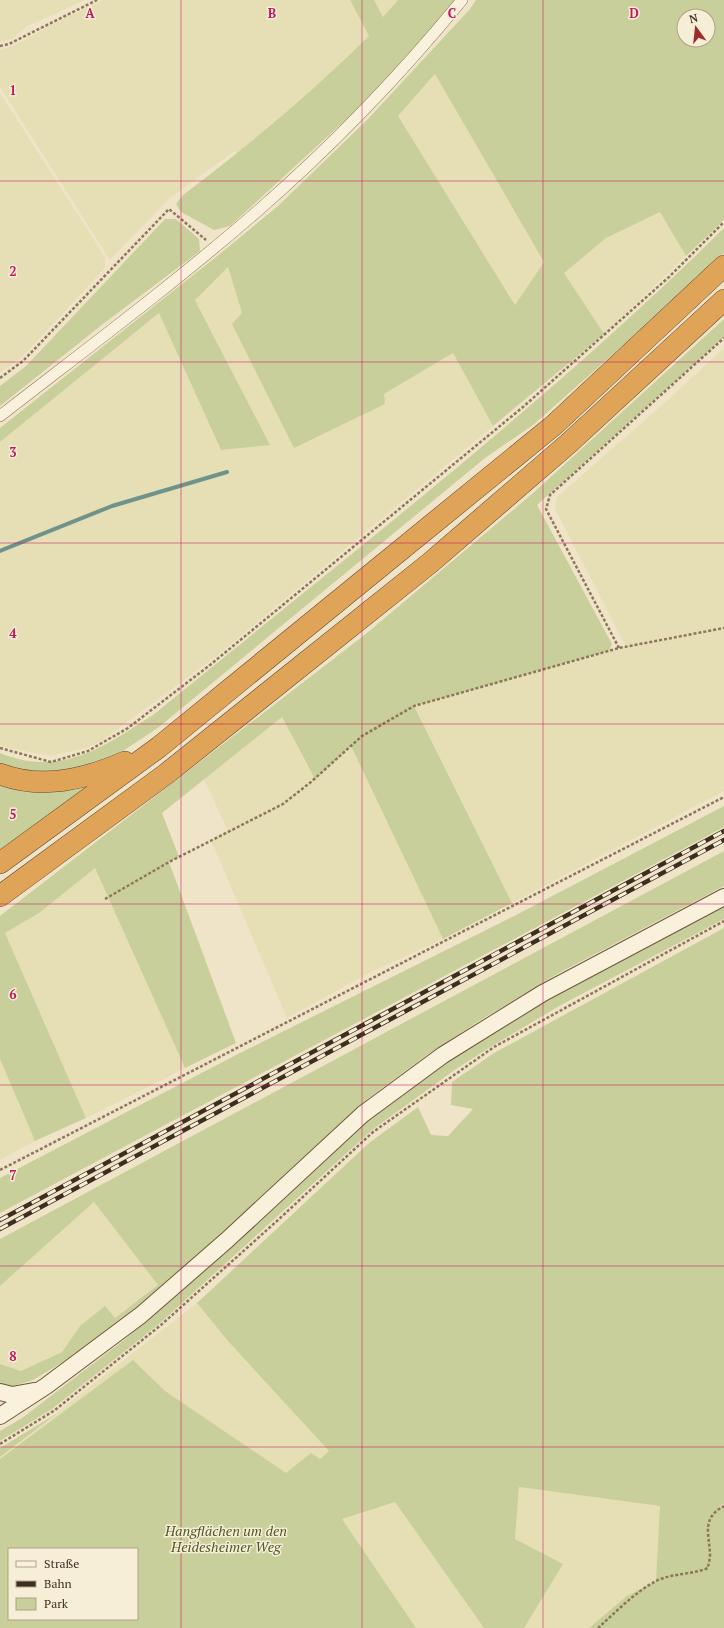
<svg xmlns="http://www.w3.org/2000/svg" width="724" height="1628" viewBox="0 0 724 1628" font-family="'PT Serif',serif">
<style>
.farmland{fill:#e6deb5}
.green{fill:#c9cf9b;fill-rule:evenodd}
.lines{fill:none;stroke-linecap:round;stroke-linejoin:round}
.stream{stroke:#6f938a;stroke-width:4}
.minor-casing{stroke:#8d765c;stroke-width:12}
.secondary-casing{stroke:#6f573f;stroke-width:18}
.motorway-casing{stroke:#5b4430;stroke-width:22}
.path{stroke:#8d765c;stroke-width:2.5;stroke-dasharray:3 2;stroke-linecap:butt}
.minor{stroke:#faf1dc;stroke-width:11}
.secondary{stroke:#faf1dc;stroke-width:16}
.motorway{stroke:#e0a458;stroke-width:21}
.rail-casing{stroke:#3d2e20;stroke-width:4.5}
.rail{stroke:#f7eed8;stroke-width:3;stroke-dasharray:9;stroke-linecap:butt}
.grid{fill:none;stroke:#c2185b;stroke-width:1;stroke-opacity:0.55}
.labels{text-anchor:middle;stroke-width:3;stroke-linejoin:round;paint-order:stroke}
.park-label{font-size:14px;font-style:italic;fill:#4d5a26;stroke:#f7eed8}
.grid-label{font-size:13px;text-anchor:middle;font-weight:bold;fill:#c2185b;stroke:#f7eed8;stroke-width:3;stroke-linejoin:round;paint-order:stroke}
</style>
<rect width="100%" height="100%" fill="#f0e4c8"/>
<path class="farmland" d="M0,0H85L26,27L12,39L0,42Z
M103,0H350L369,36L335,69L238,153L233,152L170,198L110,260L0,87V50L19,43L53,24Z
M374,0H398L383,17Z
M436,74L544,262L515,305L398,116Z
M0,93L105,257V268L22,357L0,373Z
M660,211L686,256L604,334L563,273L606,238Z
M228,267L242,313L384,394L453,353L493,426L218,655L100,742L86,748L50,756L4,747L0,745V442L159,313L221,450L270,445L195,299Z
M724,348V791L512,903L414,706L626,647L555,509L557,497L669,399Z
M282,717L311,773L351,746L443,939L367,974L287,1018L211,840L228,831L204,779Z
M95,867L185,1068L86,1118L5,933L39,913Z
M0,1059L35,1141L0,1160Z
M94,1202L158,1285L115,1318L105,1307L80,1326L62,1352L21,1371L0,1364V1286Z
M197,1303L227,1340L329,1451L252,1515L269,1542L395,1502L484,1628H44L137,1619L254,1455L9,1549L0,1568V1457Z
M519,1487L660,1506L656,1580L632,1595L594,1628H524L562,1564L515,1539Z"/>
<path class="green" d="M350,0H374L383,17L398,0H455L411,54L352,114L230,226L214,230L181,212L176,204L183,195C248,146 311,93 369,36Z
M476,0H724V220L686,256L660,212L606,238L564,273L604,334L493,426L453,353L384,394L385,404L294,448L232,324L242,313L228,267L195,300L270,445L221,450L159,313L0,442V428L221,253L278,206L368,119L470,9ZM684,16H708V40H684ZM435,74L544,262L515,305L398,116Z
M165,219H176L199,239L200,251L103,324L0,406V386L26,366Z
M724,228V253L681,294L533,425L485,458L159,727L108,761L50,775L0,766V753C62,778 103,747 153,715C346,557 546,404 724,228Z
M724,319V337L537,505L612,644L609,651L414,706L512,903L443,939L351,746L315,779L282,717L162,813L179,857L169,862L236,1043L185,1068L95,868L39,913L5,933L86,1118L35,1141L0,1059V916L367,633L532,494Z
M100,779L0,851V781Z
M724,806V827L0,1213V1178L236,1055L516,915Z
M724,851V886L559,973L479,1021L427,1055L366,1100L162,1288L119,1323L78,1353L33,1380L13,1386L0,1385V1364L21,1371L62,1352L80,1326L105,1306L115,1318L158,1285L94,1202L0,1286V1239Z
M724,906V919L561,1005L492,1046L456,1069L372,1130L159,1324L52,1409L0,1441V1431L22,1418L124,1340L234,1245L368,1120L450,1058L553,995Z
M724,928V1504L718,1507L724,1506V1628H589L627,1596L660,1579L656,1580L660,1506L519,1487L515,1539L563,1564L524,1628H484L395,1502L342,1519L416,1628H0V1459L133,1360L165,1391L286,1473L311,1453L320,1459L329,1451L227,1340L197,1303L369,1143L418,1107L431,1135L448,1136L473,1109L451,1105L452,1082L494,1053ZM9,1549H137V1619H9Z
M56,1414L0,1457V1448Z"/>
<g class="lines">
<path class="stream" d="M0,551L112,506L227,472"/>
<defs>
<path id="minor" d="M0,416C85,350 171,286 253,215C328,150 399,77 462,0"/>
<path id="secondary" d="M0,1392L12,1395L34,1391
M0,1416L46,1386L141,1315L227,1240L363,1114L443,1055L543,993L724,897"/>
<path id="motorway" d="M0,774C43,790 85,779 125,762
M0,863L159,747L554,425L724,266
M0,896L166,774L430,563L569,443L724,300"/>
</defs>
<use href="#minor" class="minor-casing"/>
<use href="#secondary" class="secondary-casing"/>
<use href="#motorway" class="motorway-casing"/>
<path class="path" d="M0,46L9,44L97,0
M0,378L23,361L169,209L206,240
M619,648L546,509L550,495L724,338
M0,748L51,762L88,751L128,728L210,665L523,407L669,277L724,222
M105,899L169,862L283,804L311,782L362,736L414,706L619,648L724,628
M0,1170L724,797
M0,1444L55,1410L161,1325L278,1220L373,1132L494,1047L724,921
M598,1628C616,1612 635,1592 656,1581C672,1573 691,1575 708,1568C708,1564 710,1560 710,1556C710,1535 700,1519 724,1506"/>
<use href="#minor" class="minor"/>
<use href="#secondary" class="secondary"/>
<use href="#motorway" class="motorway"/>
<defs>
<path id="rail" d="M0,1220L724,831
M0,1229L724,840"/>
</defs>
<use href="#rail" class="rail-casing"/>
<use href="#rail" class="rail"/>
</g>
<path class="grid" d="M181,0V1628M362,0V1628M543,0V1628M0,181H724M0,362H724M0,543H724M0,724H724M0,904H724M0,1085H724M0,1266H724M0,1447H724"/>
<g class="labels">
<g class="park-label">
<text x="226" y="1536">Hangflächen um den<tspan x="226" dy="16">Heidesheimer Weg</tspan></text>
</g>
</g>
<g class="grid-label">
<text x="90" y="18">A</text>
<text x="272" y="18">B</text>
<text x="452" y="18">C</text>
<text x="634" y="18">D</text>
<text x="13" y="95">1</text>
<text x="13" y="276">2</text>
<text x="13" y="457">3</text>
<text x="13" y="638">4</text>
<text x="13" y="819">5</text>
<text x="13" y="999">6</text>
<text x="13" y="1180">7</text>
<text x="13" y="1361">8</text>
</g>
<rect x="8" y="1548" width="130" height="72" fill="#f7eed8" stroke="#ada18e"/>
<rect x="16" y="1561" width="20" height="6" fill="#faf1dc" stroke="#ada18e"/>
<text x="44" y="1568" font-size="12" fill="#3d2e20">Straße</text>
<rect x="16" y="1581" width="20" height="6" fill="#3d2e20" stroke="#ada18e"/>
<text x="44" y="1588" font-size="12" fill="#3d2e20">Bahn</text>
<rect x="16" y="1598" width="20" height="12" fill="#c9cf9b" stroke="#ada18e"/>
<text x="44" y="1608" font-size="12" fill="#3d2e20">Park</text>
<g transform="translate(696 28) rotate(345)"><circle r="19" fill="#f7eed8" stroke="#ada18e"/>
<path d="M0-3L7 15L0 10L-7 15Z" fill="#9e2a2b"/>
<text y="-6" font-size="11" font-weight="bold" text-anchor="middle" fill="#3d2e20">N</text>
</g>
</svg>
